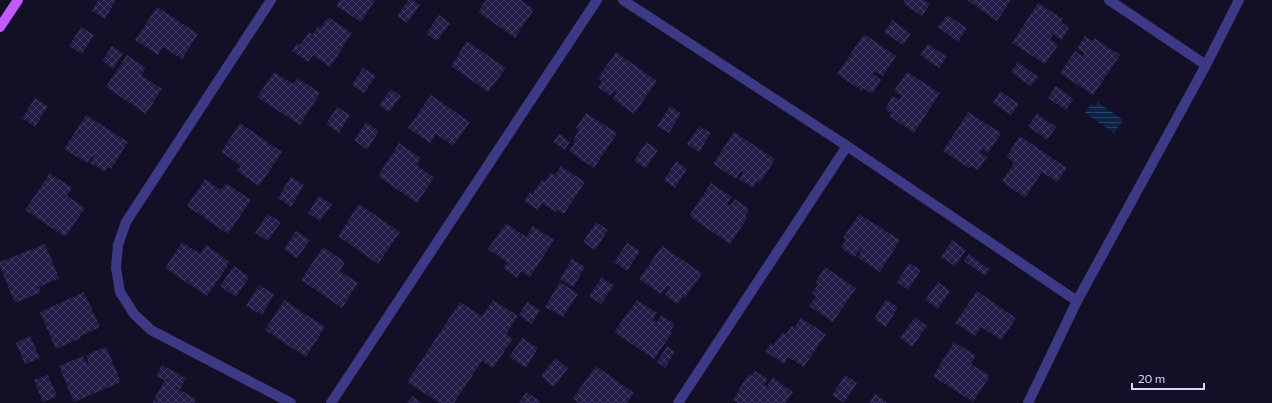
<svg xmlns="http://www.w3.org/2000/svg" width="1272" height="403" viewBox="0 0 1272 403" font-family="Commissioner,sans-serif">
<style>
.water{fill:url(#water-rules)}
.building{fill:url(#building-cross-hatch)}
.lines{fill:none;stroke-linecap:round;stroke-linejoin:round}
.minor{stroke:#3d3a85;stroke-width:10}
.major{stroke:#c25bff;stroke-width:10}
</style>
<defs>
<pattern id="water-rules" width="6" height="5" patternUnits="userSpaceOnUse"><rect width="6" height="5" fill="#0c2248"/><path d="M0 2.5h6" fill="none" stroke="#2f4163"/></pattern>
<pattern id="building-cross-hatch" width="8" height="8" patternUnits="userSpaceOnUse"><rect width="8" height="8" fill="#241b47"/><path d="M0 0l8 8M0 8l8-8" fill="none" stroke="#433b63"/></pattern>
</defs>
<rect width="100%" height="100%" fill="#130f26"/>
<path class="water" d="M1098,102L1123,120L1114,133L1085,113L1091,104L1095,106Z"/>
<path class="building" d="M98,0H116L105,19L92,11Z
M340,0H375L361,22L336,6Z
M408,0H414L420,5L407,23L397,16Z
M486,0H521L534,9L515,38L478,12Z
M905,0H924L930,4L922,16L903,3Z
M967,0H1011L997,21Z
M1038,3L1063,19L1061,22L1069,28L1062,40L1053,34L1050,39L1058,45L1045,64L1012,43Z
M157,7L198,34L182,59L163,47L158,55L135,40Z
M439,15L450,23L437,41L426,34Z
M947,15L967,28L958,42L938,27Z
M328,17L352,33L330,67L313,55L308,62L292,51L297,43L300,45L309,32L313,34L318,26L321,28Z
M892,20L911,34L903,45L884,32Z
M81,27L94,35L82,54L69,46Z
M864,34L896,56L883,76L875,71L873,74L881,80L872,94L863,88L862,91L837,74Z
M1085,36L1092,41L1094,38L1120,55L1093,95L1060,73L1075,51L1082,56L1084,53L1077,48Z
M467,41L506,68L488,92L451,66Z
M928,44L947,57L939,68L920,55Z
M112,46L123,53L113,69L102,61Z
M616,52L657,81L634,114L613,99L617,92L615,90L610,96L598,87L602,81L598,78Z
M127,55L146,68L141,75L162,89L146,114L106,87Z
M1018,62L1038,77L1031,86L1011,72Z
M363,68L376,76L364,93L352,85Z
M274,72L293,84L298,78L320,93L300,125L257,97Z
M907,72L940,93L914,133L889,116L891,113L885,109L893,96L899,100L902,96L894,91Z
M1056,86L1074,99L1066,110L1048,98Z
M391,89L401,96L389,112L379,105Z
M1000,91L1019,104L1011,115L993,103Z
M431,95L470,122L453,146L436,134L430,143L408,128Z
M35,98L48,106L35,127L22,118Z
M670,106L681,113L669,133L657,126Z
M337,107L350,115L339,133L326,124Z
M968,112L1001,133L988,153L982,149L980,152L987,157L978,170L971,166L969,168L943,151Z
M586,113L617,133L594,168L569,151L575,142L573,140L579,130L576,128Z
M1037,114L1056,127L1047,140L1028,126Z
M86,115L128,142L111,169L108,167L105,172L90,163L94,157L92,156L87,163L64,149Z
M366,122L379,131L367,150L354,140Z
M240,123L282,152L259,186L237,171L241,166L221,152Z
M699,126L711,133L699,152L687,144Z
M734,132L775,159L760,183L757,181L753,188L739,179L743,173L741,171L736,179L713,164Z
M559,134L570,142L565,150L553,142Z
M1020,136L1067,168L1057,182L1042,172L1025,198L1002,181L1014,163L1006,157Z
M646,142L658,150L646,168L634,161Z
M399,143L421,158L417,165L434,178L417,203L378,176Z
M676,161L687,169L675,188L664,180Z
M561,166L585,182L564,214L557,210L556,212L542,203L538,210L524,201L530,192L532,194L542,180L545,182L551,173L555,175Z
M50,173L72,188L67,196L85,208L65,237L25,210Z
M291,177L304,185L291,207L278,198Z
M205,179L221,190L226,183L251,200L228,234L187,206Z
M711,183L732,197L727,204L730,206L735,199L749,209L745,216L747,218L730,244L689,216Z
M319,196L332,204L320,221L308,213Z
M359,204L400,232L378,264L338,236Z
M267,214L281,222L268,241L255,233Z
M859,214L900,240L880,272L857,257L862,250L860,249L855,257L841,248L846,240L843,238Z
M596,222L608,230L595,250L583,242Z
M506,223L526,237L533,226L554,240L530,277L521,271L517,278L503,268L507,262L488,249Z
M296,231L310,240L297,258L284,249Z
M952,240L966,250L955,266L941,257Z
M182,242L200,254L206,245L230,262L207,296L165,268Z
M627,243L640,251L627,271L614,262Z
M45,244L59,278L39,287L41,292L15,303L0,267V262Z
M662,246L702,273L685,298L683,297L677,304L665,295L670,288L667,286L661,294L639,279Z
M323,247L345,262L340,271L358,283L342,308L301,280Z
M969,254L990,270L985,276L964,261Z
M572,259L585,267L573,287L560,279Z
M909,263L921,270L908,290L897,282Z
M234,266L249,277L236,297L220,286Z
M825,267L856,288L833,322L809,306L816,296L812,293L818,285L815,283Z
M602,277L614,286L601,304L589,296Z
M560,282L578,294L563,317L545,307Z
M938,282L950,291L938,309L925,300Z
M259,285L274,294L262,315L246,306Z
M977,291L1016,318L1001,340L981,327L975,336L955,323Z
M84,292L100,327L80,336L81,338L56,349L40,312Z
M886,299L898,307L886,327L874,319Z
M284,300L325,327L306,357L265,330Z
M493,300L518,316L506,334L513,339L493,368L482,361L454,403H440L407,382L460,302L482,316Z
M637,300L657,313L653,319L657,322L661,315L675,324L670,331L672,333L654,359L614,332Z
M527,302L540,310L532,324L519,315Z
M915,317L927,326L912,347L900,338Z
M801,318L826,334L804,367L788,357L784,364L765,351L771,343L774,345L783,332L786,334L792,326L794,328Z
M30,336L40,358L25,364L16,343Z
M522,338L538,348L526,368L509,357Z
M954,342L976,356L971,364L990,376L973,402L933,376Z
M667,346L675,352L665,368L657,362Z
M106,347L121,382L74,402L59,366L83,356L87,364L89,363L86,355Z
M555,358L568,368L554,387L541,376Z
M162,365L186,378L180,389L168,383L196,399L194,403H152L165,380L156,376Z
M596,366L634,393L627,403H579L573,398Z
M755,371L768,379L764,385L767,386L773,378L793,392L785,403H738L733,399L749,374L752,376Z
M48,375L57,396L43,402L34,380Z
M845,375L857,383L844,403L832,395Z
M526,392L540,401L539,403H519Z
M875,394L888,403H869Z
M412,396L422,403H407Z"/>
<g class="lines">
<path class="minor" d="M271,0L126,222L118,245L116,268L120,292L134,314L151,330L291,403
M623,0L847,146L1077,301
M1109,0L1206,65
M331,403L597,0
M678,403L847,146
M1028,403L1077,301L1206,65L1239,0"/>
<path class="major" d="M0,27L18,0"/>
</g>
<path d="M1132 383v6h72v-6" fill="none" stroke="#d9d4ff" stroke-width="2"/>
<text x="1138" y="383" font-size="12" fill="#d9d4ff" stroke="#130f26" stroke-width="3" paint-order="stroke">20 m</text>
</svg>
